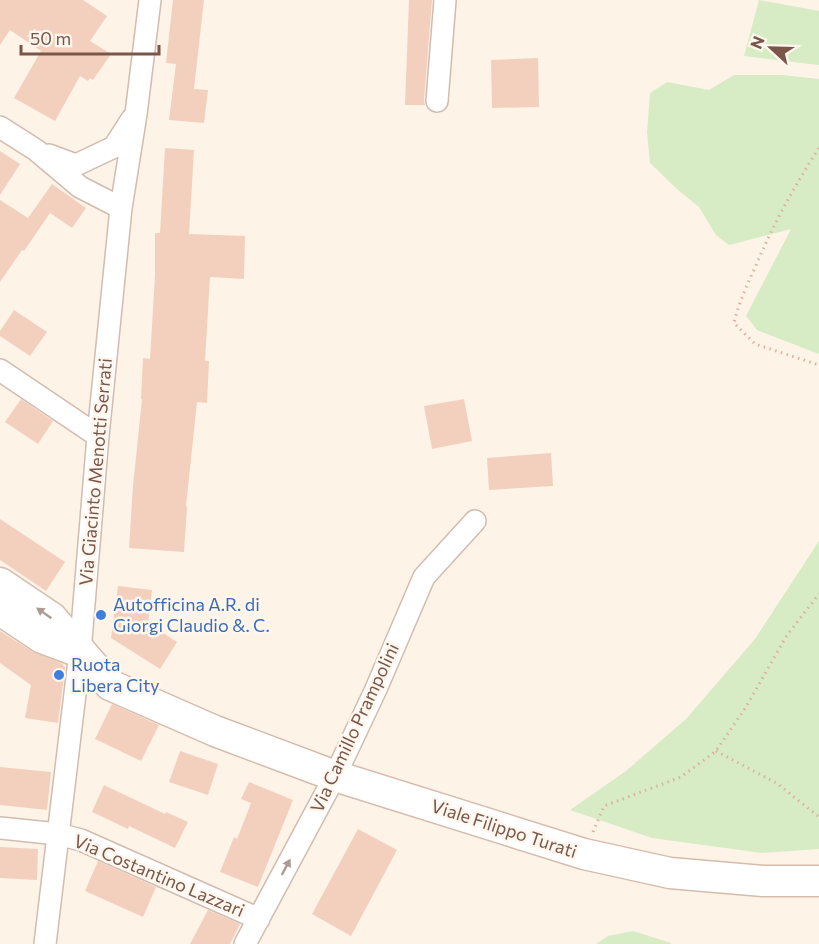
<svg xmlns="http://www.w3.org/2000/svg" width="819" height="944" viewBox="0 0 819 944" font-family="Commissioner,sans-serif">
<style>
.green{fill:#d7ebc5}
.building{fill:#f3d0be}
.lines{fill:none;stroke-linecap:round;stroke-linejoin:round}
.street-casing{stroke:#d2bcaf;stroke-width:24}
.secondary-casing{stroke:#d5bcac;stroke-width:33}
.path{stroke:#d9b3a1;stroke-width:3;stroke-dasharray:1.5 4.5;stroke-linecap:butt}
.street{stroke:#fff;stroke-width:21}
.secondary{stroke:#fff;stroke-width:30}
.oneway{fill:#ae9a92}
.shop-dot{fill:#3f7fe0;stroke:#fff7ee;stroke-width:2}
.labels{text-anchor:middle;stroke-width:5;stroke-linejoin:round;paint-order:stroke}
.street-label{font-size:18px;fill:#78574a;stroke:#fff7ee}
.shop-label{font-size:18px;fill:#366cbe;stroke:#fff7ee;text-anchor:start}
</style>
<rect width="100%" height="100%" fill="#fdf3e7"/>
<path class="green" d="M759,0L819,11V65L744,56Z
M734,75H782L819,79V354L757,330L746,316L791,229L729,245L716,235L699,207L677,189L650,163L647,132L650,93L667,82L709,90Z
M819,541V849L762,853L652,838L570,810L626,771L686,719L755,639Z
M633,931L671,943V944H596L608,936Z"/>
<path class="building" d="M0,0H83L107,16L90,41L111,54L93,80L90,78L88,81L80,76L55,121L14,98L41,51L10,30L0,45Z
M173,0H204L194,89L208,90L204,123L169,120L176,64L166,63Z
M409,0H432L424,100L425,105H405Z
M538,58L539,107L492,108L491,60Z
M165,148L194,150L189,234L245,236L244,279L210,277L205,361H209L207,403L197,402L186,506L187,507L184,552L129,548L133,486L142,399H141L143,358L150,359L155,275V233H160Z
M0,151L20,164L0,195Z
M52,184L86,208L72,228L50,213L24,251L22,250L0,282V200L28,218Z
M14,310L47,332L30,356L0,336V331Z
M21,399L53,421L38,444L5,422Z
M464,399L472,441L432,449L424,406Z
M551,453L553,486L489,490L487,458Z
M0,519L65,562L46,591L0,560Z
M118,586L152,590L148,623L177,642L160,669L111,638Z
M0,631L33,652L61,663L65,667L58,723L25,718L31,685L0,663Z
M112,704L159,725L141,761L95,739Z
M180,751L218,764L208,795L169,782Z
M0,767L51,772L47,810L0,805Z
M249,782L293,800L258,887L220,872L234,837L237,839L251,803L241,799Z
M104,785L165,814L166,812L188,822L175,848L129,826L128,829L92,812Z
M358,829L397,850L351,936L312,914Z
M0,847L38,849L37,880L0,878Z
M98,861L156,887L143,917L85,891Z
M208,910L240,924L230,944H190Z"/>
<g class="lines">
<defs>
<path id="street" d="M437,101L445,0
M0,127L36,150L80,187L121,208
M49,155L76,165L114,147L132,119
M0,370L98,436
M0,828L58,834L81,840L259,919
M45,944L80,652L98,436L121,208L136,114L150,0
M245,944L335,776L376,689L424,577L475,521"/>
<path id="secondary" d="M0,583L52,618L110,685L215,731L335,776L584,854L670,873L763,881H819
M0,610L42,638L77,651"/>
</defs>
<use href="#street" class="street-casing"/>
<use href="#secondary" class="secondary-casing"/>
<path class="path" d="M819,148C795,185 774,223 757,263C748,283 739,302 734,323L755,344L819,365
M716,751L778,784L819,817
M593,832L604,806L681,777L716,751L746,707L787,635L819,594"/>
<use href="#street" class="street"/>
<use href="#secondary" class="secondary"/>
</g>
<defs><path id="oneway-solid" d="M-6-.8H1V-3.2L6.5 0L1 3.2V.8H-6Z" transform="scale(1.5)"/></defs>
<g class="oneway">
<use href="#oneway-solid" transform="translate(44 613) rotate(-145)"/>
<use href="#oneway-solid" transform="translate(286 867) rotate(-62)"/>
</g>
<g class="shop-dot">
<circle cx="101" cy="615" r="6"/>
<circle cx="59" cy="675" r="6"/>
</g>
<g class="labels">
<g class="street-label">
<text transform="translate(96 472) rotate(-85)" y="6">Via Giacinto Menotti Serrati</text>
<text transform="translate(355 728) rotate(-65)" y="6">Via Camillo Prampolini</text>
<text transform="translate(504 829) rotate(18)" y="6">Viale Filippo Turati</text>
<text transform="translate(159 876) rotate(23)" y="6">Via Costantino Lazzari</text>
</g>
<g class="shop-label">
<text x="113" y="611">Autofficina A.R. di<tspan x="113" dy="21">Giorgi Claudio &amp;. C.</tspan></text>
<text x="71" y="671">Ruota<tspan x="71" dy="21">Libera City</tspan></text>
</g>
</g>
<g transform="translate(771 48) rotate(292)" stroke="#fff7ee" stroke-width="4.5" paint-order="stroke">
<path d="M0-4.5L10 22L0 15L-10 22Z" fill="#78574a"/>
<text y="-9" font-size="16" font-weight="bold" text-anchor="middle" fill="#78574a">N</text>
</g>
<path d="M21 45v9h138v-9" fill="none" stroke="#78574a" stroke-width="3"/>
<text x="30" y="45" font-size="18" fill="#78574a" stroke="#fff7ee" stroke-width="4.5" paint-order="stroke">50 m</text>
</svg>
